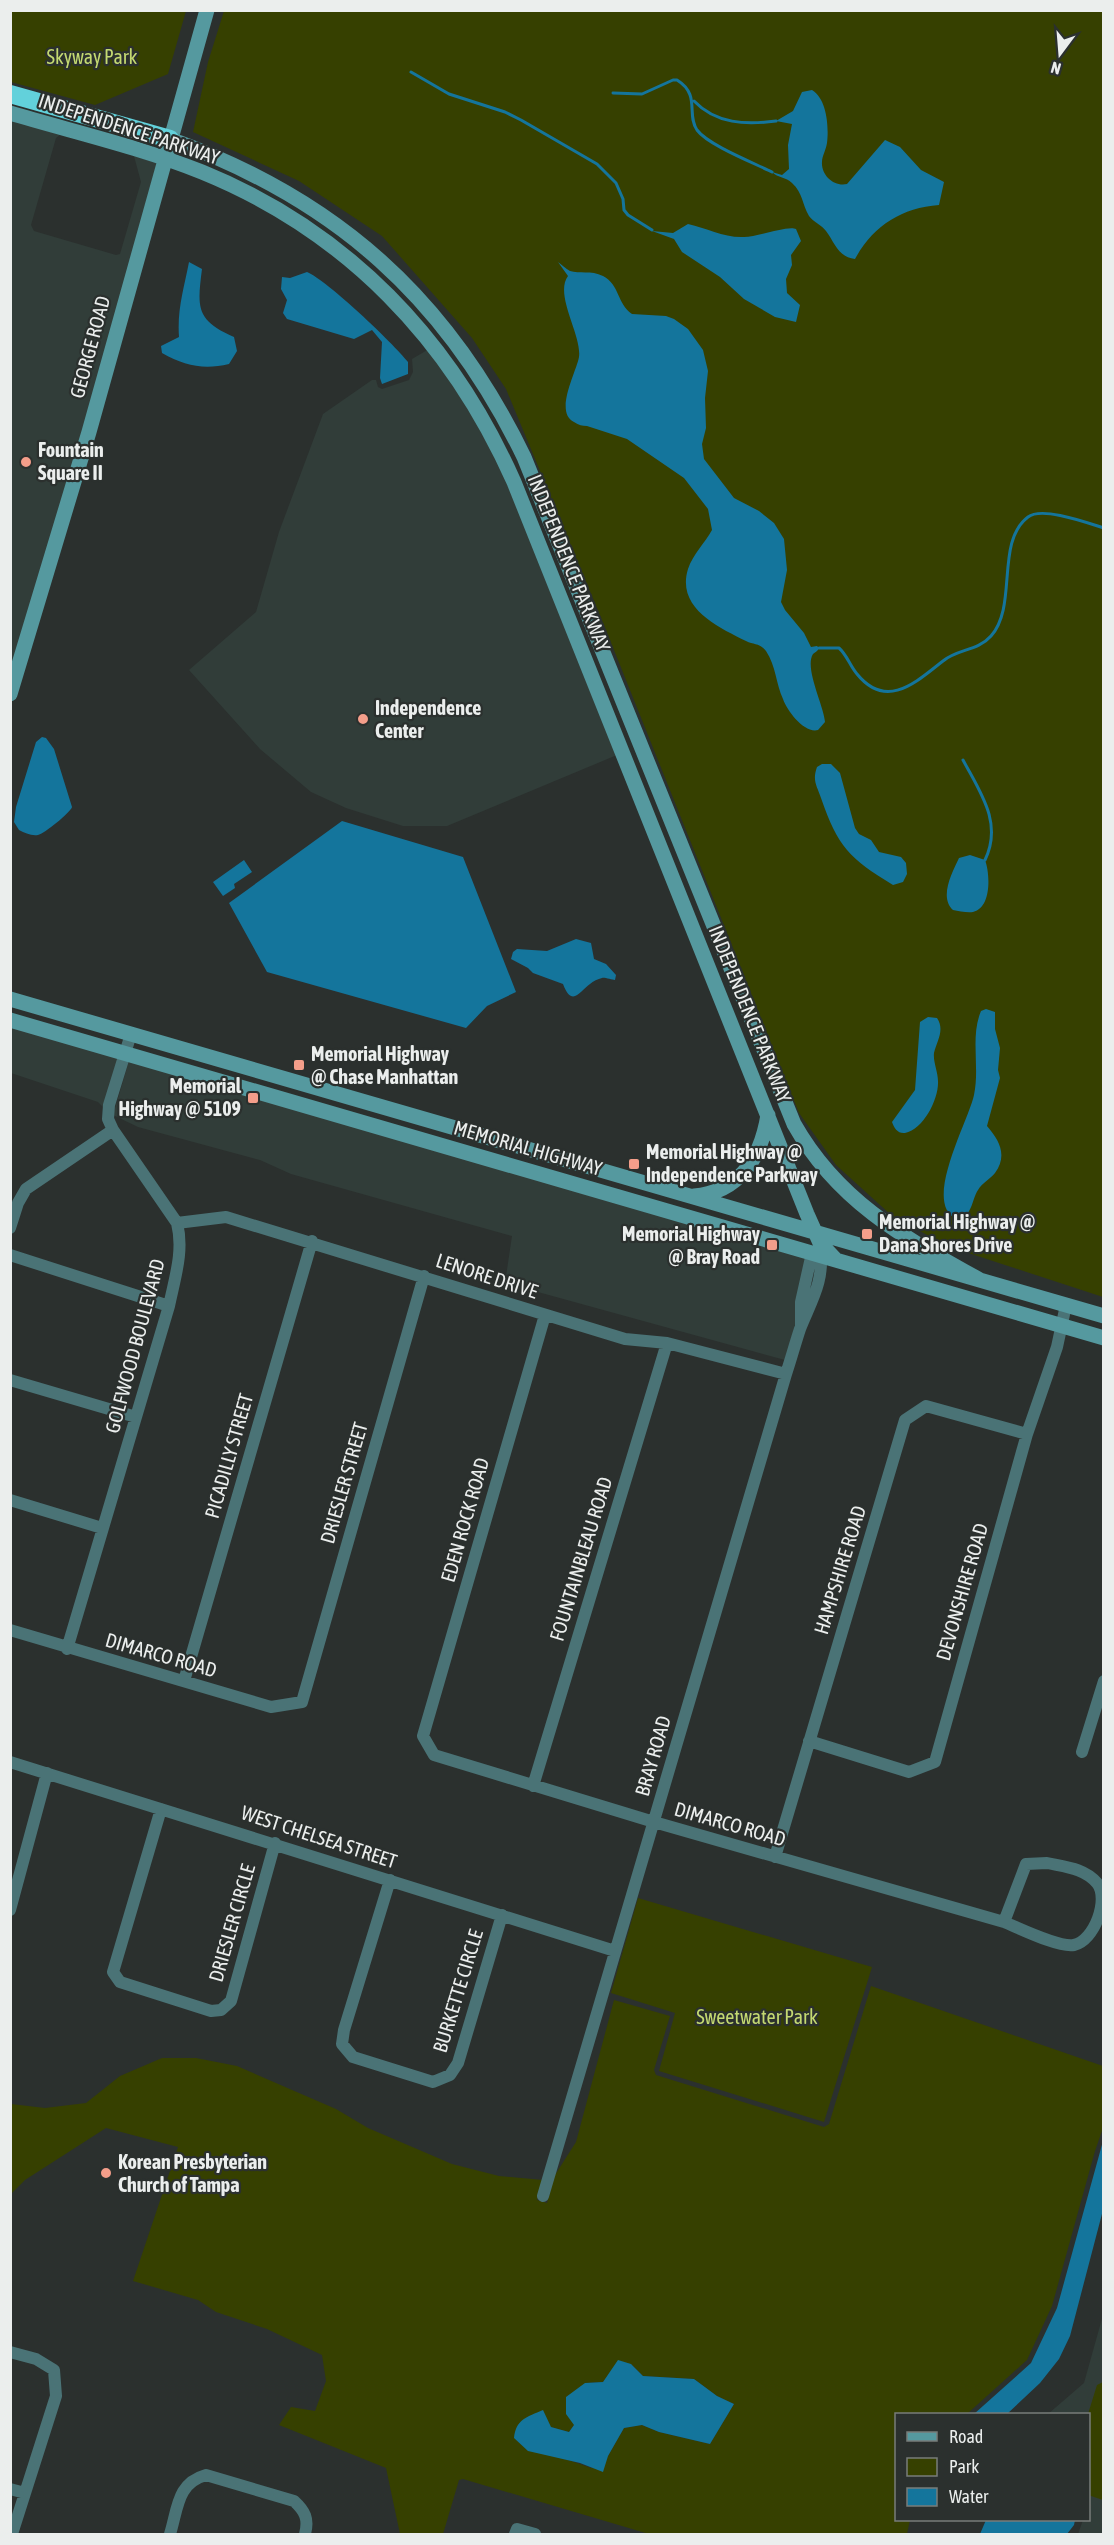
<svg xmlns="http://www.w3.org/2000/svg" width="1114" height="2545" viewBox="0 0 1114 2545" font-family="'Asap Condensed',sans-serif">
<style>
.built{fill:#313d39}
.green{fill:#364000;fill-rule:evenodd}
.water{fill:#14759c}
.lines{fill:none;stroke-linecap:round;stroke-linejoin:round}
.stream{stroke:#14759c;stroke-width:3}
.street{stroke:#4a7376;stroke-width:12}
.secondary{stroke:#55999f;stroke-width:15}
.highway{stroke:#62d1db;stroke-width:18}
.poi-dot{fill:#f49e8a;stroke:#2b302e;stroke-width:2}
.labels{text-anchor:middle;stroke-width:4.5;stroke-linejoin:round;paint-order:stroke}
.park-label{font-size:20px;fill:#c4d971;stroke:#2b302e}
.street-label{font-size:20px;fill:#ebeeed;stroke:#2b302e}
.poi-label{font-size:20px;font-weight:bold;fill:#ebeeed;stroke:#2b302e;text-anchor:start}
</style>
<rect width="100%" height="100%" fill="#2b302e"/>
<path class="built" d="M11,120L61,134L56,138L31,225L34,231L116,255L120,254L141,182L134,156L157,163L88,413L11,675Z
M429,349L445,370L497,459L617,755L447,826H403L346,808L311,792L260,749L189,670L256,612L279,532L323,414L372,380H376L378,387L382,389L409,380L413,372L412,359Z
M10,1026L119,1058L103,1107L98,1102L11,1073Z
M129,1061L806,1257L796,1301L795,1326L785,1360L505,1283L512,1236L291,1174L260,1160L138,1127L113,1115Z
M1103,2315V2534H1078L1083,2520H1088V2414H1048L1084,2383Z"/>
<path class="green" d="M10,11L11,10L186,11L168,74L95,105L11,82Z
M224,11H1103V1297L947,1246L891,1215L836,1165L799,1113L604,625L506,389L472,338L382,236L299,181L193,132L208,62Z
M638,1898L872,1967L824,2122L659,2071L675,2013L611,1993Z
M871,1986L1103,2066V2128L1095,2151L1052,2306L1027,2360L967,2414H896V2520H910L907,2534H649L463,2479L459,2480L443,2534H400L386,2468L279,2425L291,2407L315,2411L326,2381L322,2355L267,2329L216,2312L198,2300L133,2281L178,2147L106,2128L25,2180L11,2194V2104L45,2108L86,2103L120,2076L162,2058H196L237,2066L336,2109L368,2128L452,2164L499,2176L543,2180L537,2200L547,2203L555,2175L576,2142L614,2000L670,2016L654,2070L656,2075L824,2127L829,2124ZM631,2364L643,2376L694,2379L717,2396L734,2404L710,2444L659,2432L642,2425L624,2428L608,2456L591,2468L560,2457L551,2427L569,2432L574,2425L585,2383L603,2382L610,2373Z
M1103,2382V2500L1088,2495V2414L1097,2385Z"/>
<path class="water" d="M812,90C827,99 829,127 827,143C826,150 822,156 822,162C821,175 834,187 847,184L885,140L900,147L921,170L944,182L939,205C901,208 873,226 855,259C838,257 835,243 826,231C822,225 813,222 809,216C802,204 803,193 792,183C786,177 778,178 772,172L782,175L789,169L788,145L792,124L776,121L793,111L802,92Z
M688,224C707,228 724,238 744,237C758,237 788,225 796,229L801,241L791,255L792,265L786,279L787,293L800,305L796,322L775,317L744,299L720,277L682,252L674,239L652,231L673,233Z
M189,262L202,269C197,308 196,320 234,337L237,351L229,364C204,370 185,366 162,353L161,346L179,337C177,310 184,288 189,262Z
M558,262C561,264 566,269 570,271C579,274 591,270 603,276C620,285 617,304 632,314L666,316L674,319L688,329L703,350L708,371L705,398L706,428L702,444L704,459L734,498L759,511L774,523L784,539L787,570L781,602L785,610L804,633L811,647L817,646L819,648C818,651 815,652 813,654C804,668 824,706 825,722L818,730C805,734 787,711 783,699C776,684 776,666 766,651C760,643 754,645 746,641C718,627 676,608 688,569C693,554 705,543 712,530L708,509L684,478L627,439L587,426C582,426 579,425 574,422C554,412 576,373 579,357C582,335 554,295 568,276Z
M307,272C328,281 393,343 408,362V374L382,384L380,378L382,342L372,330L354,339L287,319L283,313L287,300L281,289L282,277L290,278Z
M42,737L46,738L54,749L72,807C71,812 44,834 38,835C31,836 25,833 19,830L14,822L16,807L36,742Z
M822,764H831L840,773L855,828L859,834L871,840L879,852L901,857L906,863L907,874L903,882L893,885C849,858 838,847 821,798C817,786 812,781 817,767Z
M342,821L463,857L516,992L487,1006L466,1028L267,972L229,903Z
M970,855L985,860C990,873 992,908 973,912C967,913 959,911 953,910C939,897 952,873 959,858Z
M244,860L252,872L234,884L235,888L223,896L213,882Z
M576,939L591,943L594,959L606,964L616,975L615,980C612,980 604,977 602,978C598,979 593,981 590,984C580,991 572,1008 563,984L533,973L528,968L511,959L513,952L517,949L547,951Z
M986,1009L995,1012V1029L1000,1048L998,1070L1000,1078L987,1126C999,1140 1008,1155 995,1173C990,1179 982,1183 978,1190C971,1201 973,1216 957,1219C921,1205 969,1120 974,1095C980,1067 970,1037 981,1011Z
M928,1017L937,1018C945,1030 937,1041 934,1053C933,1062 938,1072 938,1081C939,1098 924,1129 905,1133C898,1134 894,1128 892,1122L915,1090L920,1022Z
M1103,2141V2210L1070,2336L1059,2359L1040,2383L1007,2414H974L1031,2363L1057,2308Z
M618,2360L631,2364L643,2376L694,2379L717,2396L734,2404L710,2444L659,2432L642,2425L624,2428L608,2456L603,2472L580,2463L528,2451L514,2438C516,2419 527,2417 543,2410L551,2427L569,2432L574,2425L566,2414V2397L585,2383L603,2382Z
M986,2520H1075L1074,2525L1067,2534H980Z"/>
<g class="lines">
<path class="stream" d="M411,72L449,94L505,112L521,120L597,164L616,183L623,199L624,210L628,215L652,230
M613,93L642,94L673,80H677C701,95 686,114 697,130C708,145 754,163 772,172
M694,101C716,124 746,125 776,121
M819,648H839C847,655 850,666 857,674C887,711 917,681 943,661C957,649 978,651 991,636C1018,606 995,542 1028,517C1042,506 1088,523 1104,528
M963,760C980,792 1003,823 985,860"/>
<path class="street" d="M177,1223L226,1217L625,1339L667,1343L786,1374
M10,1228L18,1203L26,1189L113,1130
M10,1255L169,1306
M545,1315L423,1736L434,1755L654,1822L1004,1922
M801,1326V1302L812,1253
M10,1380L136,1417
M10,1500L102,1528
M10,1630L271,1707L302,1702L424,1276
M67,1649L169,1306C175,1277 184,1251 177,1223L113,1130L108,1119L109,1105L131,1034
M184,1681L312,1241
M809,1741L909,1772L935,1762L1027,1434L1057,1347L1066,1305
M1082,1752L1104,1681
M10,1762L615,1951
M533,1786L667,1343
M161,1809L113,1972L120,1982L211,2011L221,2010L231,2001L275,1843
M775,1857L905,1420L926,1406L1027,1434
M1047,1863C1065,1867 1084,1868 1097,1883C1110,1899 1094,1941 1074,1945C1059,1948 1019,1928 1004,1922L1026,1864Z
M390,1880L344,2030L342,2044L353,2057L433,2082L450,2075L458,2063L502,1915
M10,1910L47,1773
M543,2196L786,1374C791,1359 795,1344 800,1329C811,1301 825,1281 820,1248
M10,2352L36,2359L54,2370L56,2396L12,2534
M10,2489L25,2493
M170,2534C178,2508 177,2483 206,2475L294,2501C305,2511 309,2519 305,2534
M515,2534L517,2529L535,2534"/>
<path class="secondary" d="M10,113C74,132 140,147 202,172C347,231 451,340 514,482L807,1214L820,1243L836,1260
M170,139C336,199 447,298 524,457L794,1124C838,1202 905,1238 980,1280
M10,694L89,432L207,10
M10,999L1104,1316
M10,1020L1104,1338
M694,1196C740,1192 761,1157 768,1115"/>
<path class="highway" d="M10,94L170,139"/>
</g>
<g class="poi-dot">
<circle cx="26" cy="462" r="6"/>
<circle cx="363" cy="719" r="6"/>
<rect x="293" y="1059" width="12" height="12" rx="3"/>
<rect x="247" y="1092" width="12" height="12" rx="3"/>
<rect x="628" y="1158" width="12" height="12" rx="3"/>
<rect x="861" y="1228" width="12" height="12" rx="3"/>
<rect x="766" y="1239" width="12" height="12" rx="3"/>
<circle cx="106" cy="2173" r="6"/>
</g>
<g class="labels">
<g class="park-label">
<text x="92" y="64">Skyway Park</text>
<text x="757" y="2024">Sweetwater Park</text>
</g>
<g class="street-label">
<text transform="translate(129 129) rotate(18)" y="7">INDEPENDENCE PARKWAY</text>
<text transform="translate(90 347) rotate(-75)" y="7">GEORGE ROAD</text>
<text transform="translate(569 563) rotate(68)" y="7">INDEPENDENCE PARKWAY</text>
<text transform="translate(750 1014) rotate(68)" y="7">INDEPENDENCE PARKWAY</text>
<text transform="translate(528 1148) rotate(16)" y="7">MEMORIAL HIGHWAY</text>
<text transform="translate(487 1276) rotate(18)" y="7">LENORE DRIVE</text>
<text transform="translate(135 1346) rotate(-75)" y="7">GOLFWOOD BOULEVARD</text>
<text transform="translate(229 1456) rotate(-74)" y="7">PICADILLY STREET</text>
<text transform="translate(344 1483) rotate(-74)" y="7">DRIESLER STREET</text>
<text transform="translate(465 1520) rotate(-74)" y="7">EDEN ROCK ROAD</text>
<text transform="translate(581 1559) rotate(-73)" y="7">FOUNTAINBLEAU ROAD</text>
<text transform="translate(840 1570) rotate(-73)" y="7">HAMPSHIRE ROAD</text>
<text transform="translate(962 1592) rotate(-74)" y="7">DEVONSHIRE ROAD</text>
<text transform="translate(161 1655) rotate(16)" y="7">DIMARCO ROAD</text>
<text transform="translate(653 1756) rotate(-74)" y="7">BRAY ROAD</text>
<text transform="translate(730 1824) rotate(16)" y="7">DIMARCO ROAD</text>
<text transform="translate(319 1837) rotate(18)" y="7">WEST CHELSEA STREET</text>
<text transform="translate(232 1923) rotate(-74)" y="7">DRIESLER CIRCLE</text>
<text transform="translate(458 1991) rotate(-73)" y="7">BURKETTE CIRCLE</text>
</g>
<g class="poi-label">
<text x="38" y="457">Fountain<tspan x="38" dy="23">Square II</tspan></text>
<text x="375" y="715">Independence<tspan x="375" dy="23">Center</tspan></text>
<text x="311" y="1061">Memorial Highway<tspan x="311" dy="23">@ Chase Manhattan</tspan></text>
<text x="241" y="1093" text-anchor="end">Memorial<tspan x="241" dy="23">Highway @ 5109</tspan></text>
<text x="646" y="1159">Memorial Highway @<tspan x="646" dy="23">Independence Parkway</tspan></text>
<text x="879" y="1229">Memorial Highway @<tspan x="879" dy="23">Dana Shores Drive</tspan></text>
<text x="760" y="1241" text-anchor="end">Memorial Highway<tspan x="760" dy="23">@ Bray Road</tspan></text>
<text x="118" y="2169">Korean Presbyterian<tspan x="118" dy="23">Church of Tampa</tspan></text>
</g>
</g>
<rect width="1114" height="2545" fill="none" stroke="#ebeeed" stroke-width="24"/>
<rect x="895" y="2413" width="195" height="108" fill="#2b302e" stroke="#787c7a" stroke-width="1.5"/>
<rect x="907" y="2432" width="30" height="9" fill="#55999f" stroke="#787c7a" stroke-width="1.5"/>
<text x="949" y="2443" font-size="18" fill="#ebeeed">Road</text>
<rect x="907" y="2458" width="30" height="18" fill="#364000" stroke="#787c7a" stroke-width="1.5"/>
<text x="949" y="2473" font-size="18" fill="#ebeeed">Park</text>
<rect x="907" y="2488" width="30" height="18" fill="#14759c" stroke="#787c7a" stroke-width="1.5"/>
<text x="949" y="2503" font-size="18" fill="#ebeeed">Water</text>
<g transform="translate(1060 54) rotate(196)" stroke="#2b302e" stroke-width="4.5" paint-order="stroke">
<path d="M0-4.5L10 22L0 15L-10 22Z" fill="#ebeeed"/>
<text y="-9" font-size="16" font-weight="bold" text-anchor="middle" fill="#ebeeed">N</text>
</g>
</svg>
